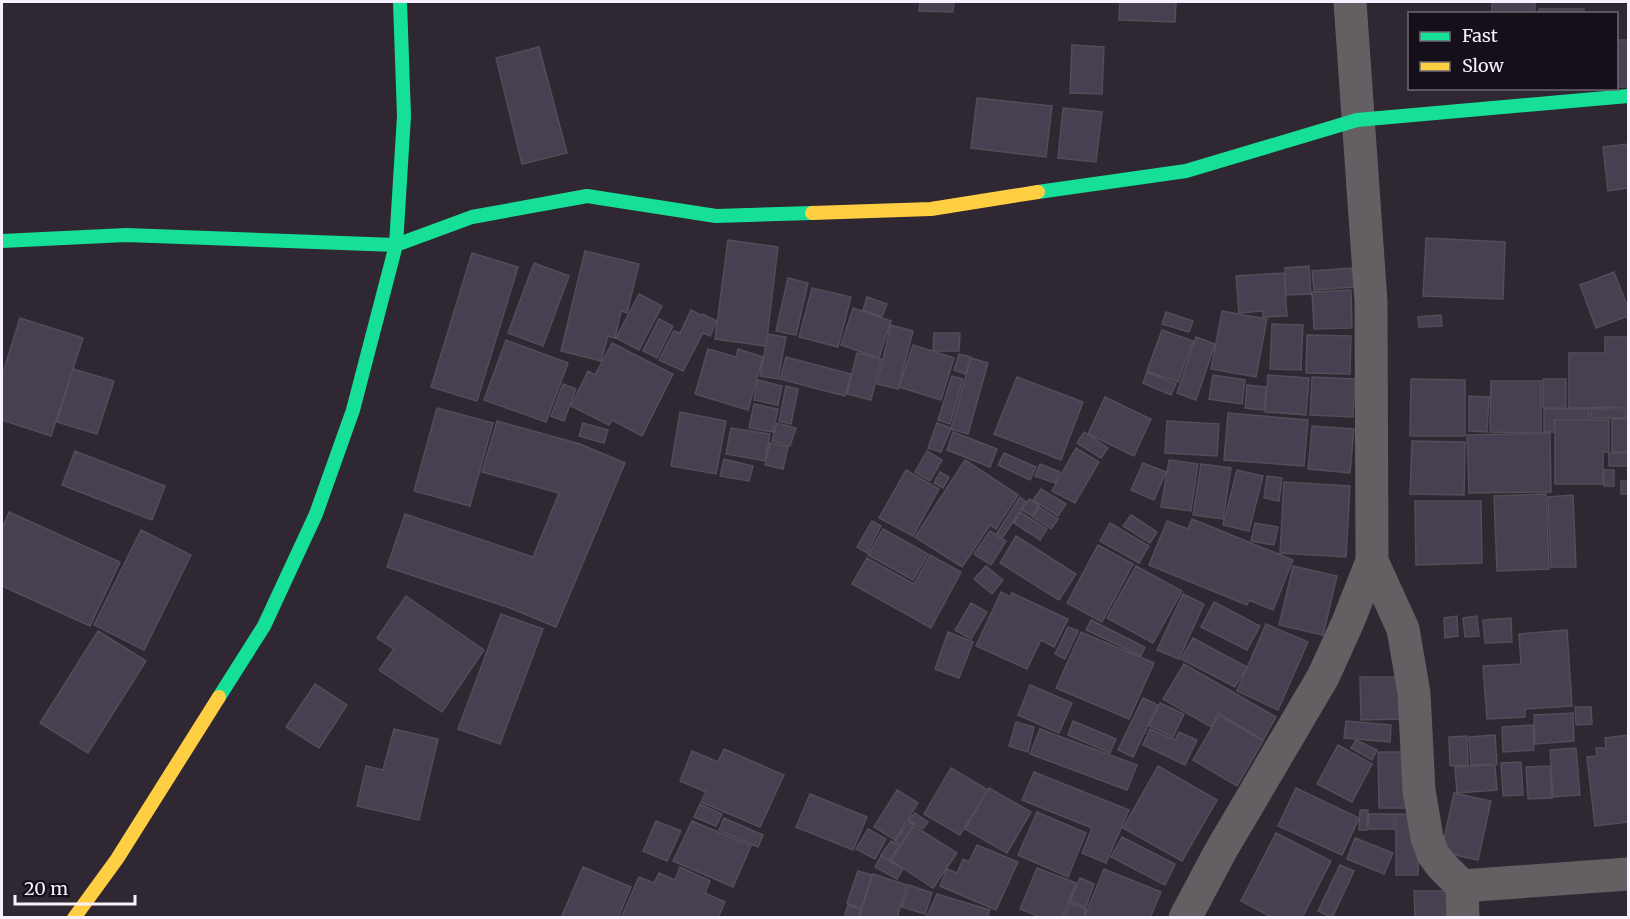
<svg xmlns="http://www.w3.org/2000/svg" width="1630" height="919" viewBox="0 0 1630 919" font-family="Merriweather,serif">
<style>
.building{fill:#464051;stroke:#524d57;stroke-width:1.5}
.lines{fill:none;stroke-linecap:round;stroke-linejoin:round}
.street{stroke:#655e62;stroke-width:33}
.fast{stroke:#16e098;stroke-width:14}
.slow{stroke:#ffcf43;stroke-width:14}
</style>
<rect width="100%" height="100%" fill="#2f2732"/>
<path class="building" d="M920,2H954L953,12L919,11Z
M1120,2H1176L1175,22L1119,20Z
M1492,3H1535V14H1492Z
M1539,9H1584V14H1539Z
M1616,40H1628V87H1616Z
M1072,45L1104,47L1102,94L1070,93Z
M539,47L567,153L522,164L496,58Z
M977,98L1052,106L1046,157L971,148Z
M1063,108L1102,112L1096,162L1058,158Z
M1628,144V188L1608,191L1603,147Z
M1426,238L1505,242L1503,299L1423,296Z
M728,240L778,247L766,346L715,339Z
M585,251L639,264L627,313L621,311L615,338L608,336L601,361L561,351Z
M472,253L518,267L477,401L431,387Z
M534,263L569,276L543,346L508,333Z
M1309,266L1311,294L1286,295L1285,268Z
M1352,268L1354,287L1314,290L1312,271Z
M1614,272L1628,308V316L1596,328L1580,285Z
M1284,273L1287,316L1263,317V311L1239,313L1236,276Z
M788,278L808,283L796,335L776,331Z
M812,288L851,297L838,347L799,337Z
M1351,290L1352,328L1314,329L1312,292Z
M639,294L662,306L639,350L616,338Z
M867,297L887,304L882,317L863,310Z
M853,308L891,321L879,358L841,345Z
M691,310L702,316L703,314L717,321L710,336L703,333L683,371L659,360L674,331L680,333Z
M1222,311L1267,319L1256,377L1211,369Z
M1166,312L1193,321L1189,332L1162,324Z
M1441,315L1442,326L1419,327L1418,317Z
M20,318L83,338L51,436L2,420V376Z
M659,319L673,326L657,358L643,351Z
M1272,324L1303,325L1301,370L1270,369Z
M891,325L913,331L898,389L877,384Z
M1162,330L1193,341L1178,382L1147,371Z
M934,333H960L959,351H933Z
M768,334L786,337L778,379L760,376Z
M1307,335L1351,336L1350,374L1306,373Z
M1196,337L1215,344L1196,400L1177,393Z
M1605,337H1628V407L1569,408V353H1605Z
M506,340L568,363L546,422L484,400Z
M612,343L673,374L642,436L612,420L609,425L571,406L588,371L595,375Z
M913,345L954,358L941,400L899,387Z
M708,349L736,357L738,349L763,357L748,410L695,394Z
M857,353L881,359L871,400L847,394Z
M959,354L971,357L965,374L954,370Z
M786,357L851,374L845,396L780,379Z
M971,358L988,363L968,434L951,429Z
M73,369L114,381L97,434L57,422Z
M1147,372L1176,384L1171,395L1143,383Z
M1213,375L1245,380L1242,404L1209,399Z
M1268,375L1309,378L1306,415L1265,412Z
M952,376L963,379L950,424L938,420Z
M1017,377L1083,402L1061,460L994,434Z
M1312,377L1355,379L1353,417L1310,415Z
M1411,379L1465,380V436H1410Z
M1543,379H1566V408H1543Z
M758,380L782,386L778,405L754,400Z
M1491,381H1541V433L1490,432Z
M563,384L576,389L564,421L551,416Z
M1247,385L1266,387L1264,410L1245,408Z
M786,386L798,389L791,424L779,421Z
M1469,396L1489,397L1487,432L1469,431Z
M1105,397L1151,419L1134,456L1088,434Z
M754,404L778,409L773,432L749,428Z
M437,408L493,423L470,506L414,491Z
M1544,409H1589V420H1554L1555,432H1544Z
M1591,409H1626V418H1591Z
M680,412L726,421L716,474L671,466Z
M1228,413L1308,420L1304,466L1224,460Z
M1612,419H1628V452H1612Z
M1555,420H1609V452H1603V484H1555Z
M497,421L580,444L625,463L556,627L510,608L387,567L405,514L533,557L559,493L482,472Z
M1167,421L1219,424L1217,456L1165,453Z
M583,423L608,430L604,443L579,436Z
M777,423L796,428L790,446L772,441Z
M937,423L951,428L941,452L928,448Z
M1312,426L1354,429L1350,473L1308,469Z
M731,428L770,434L765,461L726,454Z
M953,432L997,449L990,467L947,450Z
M1084,432L1108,448L1101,458L1077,443Z
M1550,433L1551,492L1469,493L1467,435Z
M1412,441L1465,442L1464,495L1410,494Z
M770,443L788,447L783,469L765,465Z
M1076,448L1099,462L1075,503L1052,491Z
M75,451L165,486L152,520L62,485Z
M927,451L942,460L930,481L915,472Z
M1004,453L1036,467L1030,480L998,465Z
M1609,453H1628V466H1609Z
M724,459L753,466L749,481L720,476Z
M965,460L1018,495L996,529L990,525L962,567L915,537Z
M1169,460L1198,464L1191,511L1161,507Z
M1143,463L1166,472L1154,500L1131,490Z
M1040,464L1060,472L1055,483L1035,476Z
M1201,464L1231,468L1223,519L1193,515Z
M906,470L939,489L913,536L879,518Z
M1237,470L1263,476L1249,531L1223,525Z
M1604,470H1614V486H1604Z
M940,472L949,477L943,488L934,483Z
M1267,476L1282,478L1279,501L1264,498Z
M1621,481H1628V494H1621Z
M1284,482L1350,486L1346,557L1280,553Z
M1041,489L1066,504L1058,516L1033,500Z
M1546,494L1549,569L1497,571L1494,496Z
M1573,495L1576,567H1551L1548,497Z
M1020,497L1026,502L1003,537L997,533Z
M1029,499L1039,505L1032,516L1022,510Z
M1415,501H1481L1482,563L1416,565Z
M1039,507L1058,519L1051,529L1033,517Z
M9,512L120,562L90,626L2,586V529Z
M1020,512L1047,529L1040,540L1014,523Z
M1131,515L1157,532L1150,543L1123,526Z
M1192,519L1293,560L1273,610L1249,600L1247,605L1149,565L1167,521L1188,529Z
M872,521L881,526L867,553L857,547Z
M1110,523L1149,546L1139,563L1100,541Z
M1255,523L1278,527L1274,545L1251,541Z
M883,529L928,554L913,580L868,555Z
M141,530L191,555L144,650L94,625Z
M990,531L1006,541L991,565L974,554Z
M1016,536L1076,574L1059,600L1000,563Z
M1098,545L1133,564L1102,622L1067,603Z
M930,555L961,572L931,628L852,584L867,558L914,584Z
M986,566L1003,580L992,594L974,579Z
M1136,566L1182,591L1153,643L1107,618Z
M1293,566L1337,576L1323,635L1279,625Z
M1001,592L1010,597L1012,593L1068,619L1054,647L1041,640L1027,669L976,646Z
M1183,594L1204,604L1179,659L1157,650Z
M406,596L484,650L442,712L379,670L394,649L377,638Z
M1214,602L1260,626L1247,650L1201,627Z
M971,603L987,612L971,639L955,630Z
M501,614L543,629L500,744L458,729Z
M1457,616L1458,636L1445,638L1444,618Z
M1477,616L1479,636L1465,637L1463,618Z
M1511,618L1512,642L1485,643L1483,620Z
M1091,620L1145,647L1141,656L1086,630Z
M1266,624L1308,642L1278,710L1237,691Z
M1068,627L1078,631L1065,659L1055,654Z
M1567,630L1572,706L1525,709V717L1487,719L1483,666L1521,664L1519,634Z
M98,631L146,661L88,753L40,723Z
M948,632L973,642L959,678L935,669Z
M1081,632L1154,663L1129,719L1056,688Z
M1193,638L1247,667L1235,687L1181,659Z
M1184,664L1276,717L1263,740L1218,713L1211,727L1163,699Z
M1360,677H1402L1403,719L1361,720Z
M315,684L347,705L319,748L286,727Z
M1030,685L1072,703L1059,733L1018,715Z
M1143,698L1158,705L1133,757L1118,750Z
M1160,703L1184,714L1173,737L1149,726Z
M1575,707H1591L1592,724L1576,725Z
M1573,713L1574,741L1535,744L1534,715Z
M1219,715L1263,741L1237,786L1193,760Z
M1073,721L1116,739L1110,753L1068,735Z
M1346,721L1391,725L1390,742L1344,738Z
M1016,722L1034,727L1028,752L1009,746Z
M1533,725L1534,750L1503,752L1502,727Z
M394,729L438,739L419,820L357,806L366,766L383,770Z
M1040,729L1137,765L1127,790L1030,754Z
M1150,729L1175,740L1179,732L1197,740L1185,765L1143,745Z
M1495,735L1497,764L1471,765L1469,737Z
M1628,735V822L1595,826L1587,757L1597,756L1596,748H1606L1605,738Z
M1467,736L1468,765L1450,766L1449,737Z
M1356,740L1377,750L1372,760L1351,748Z
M1338,745L1372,764L1352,802L1317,784Z
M1576,748L1580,795L1553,797L1550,750Z
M724,749L784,775L760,827L701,802L706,792L680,781L692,751L718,762Z
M1378,752H1414V808H1379Z
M1521,762L1523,795L1503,796L1501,763Z
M1495,765L1497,790L1457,793L1455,767Z
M1158,766L1217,800L1182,861L1123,828Z
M1550,766L1552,798L1528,799L1526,767Z
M951,768L988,790L960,835L924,814Z
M1034,772L1129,810L1106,863L1082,853L1092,828L1022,800Z
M989,788L1031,812L1007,853L965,829Z
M1296,788L1359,818L1342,855L1278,826Z
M897,790L918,803L895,840L874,827Z
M1454,793L1491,801L1478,860L1441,852Z
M810,794L867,817L853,850L796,827Z
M700,804L722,814L716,826L694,817Z
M1360,810H1368L1367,830H1359Z
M1037,812L1086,833L1068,877L1018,855Z
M915,813L928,822L923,829L909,820Z
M1369,814H1394V829H1369Z
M1396,814H1419L1418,875H1396Z
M724,818L763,835L758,847L719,830Z
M656,821L681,831L667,861L643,851Z
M692,821L751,846L733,887L673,861Z
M909,822L914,825L900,845L895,841Z
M914,826L957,853L933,888L891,860Z
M868,829L886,839L875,859L856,849Z
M1276,833L1331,861L1302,918H1273L1241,901Z
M1122,837L1175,864L1165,885L1111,857Z
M1355,838L1393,853L1384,874L1347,859Z
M891,841L899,846L889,860L881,855Z
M977,845L1018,862L996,910L940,886L947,869L957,873L963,859L969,862Z
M881,856L903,869L897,879L875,867Z
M1340,865L1354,871L1332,918L1318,911Z
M583,867L631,887L618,918H561Z
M680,867L710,881L705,893L725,902L718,918H621L639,877L654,883L659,873L675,880Z
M1037,868L1076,883L1062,918H1043L1020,909Z
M1104,869L1161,892L1150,918H1084Z
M858,871L872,875L861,908L847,903Z
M873,874L907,885L897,918H859Z
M1080,878L1094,884L1086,907L1070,901Z
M909,885L932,893L925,914L902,907Z
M1414,891H1447V917L1415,918Z
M937,894L990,910L987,918H926Z
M1070,903L1086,909L1083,918H1064Z
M848,905L861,909L858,918H844Z"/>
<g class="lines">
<path class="street" d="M1372,561L1403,629L1414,693L1419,790L1427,838L1433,854L1441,865L1462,886
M1185,918L1220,852L1323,677L1348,622L1372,561L1371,302L1350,2
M1463,918L1462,886L1628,874"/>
<path class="fast" d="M1038,192L1186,171L1357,120L1628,96
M2,241L126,235L396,245L472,217L587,196L716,216L812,213
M219,697L264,626L316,514L353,410L396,245L404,116L400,2"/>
<path class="slow" d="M812,213L931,209L1038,192
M74,918L117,859L219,697"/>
</g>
<rect width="1630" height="919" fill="none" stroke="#f9f0ff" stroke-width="6"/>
<rect x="1408" y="12" width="210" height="78" fill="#140f18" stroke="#706974" stroke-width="1.5"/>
<rect x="1420" y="32" width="30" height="9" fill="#16e098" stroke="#706974" stroke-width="1.5"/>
<text x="1462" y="42" font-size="18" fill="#f9f0ff">Fast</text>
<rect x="1420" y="62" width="30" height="9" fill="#ffcf43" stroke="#706974" stroke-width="1.5"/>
<text x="1462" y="72" font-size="18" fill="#f9f0ff">Slow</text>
<path d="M15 895v9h120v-9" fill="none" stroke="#f9f0ff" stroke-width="3"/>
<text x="24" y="895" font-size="18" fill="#f9f0ff" stroke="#140f18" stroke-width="4.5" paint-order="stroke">20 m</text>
</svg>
